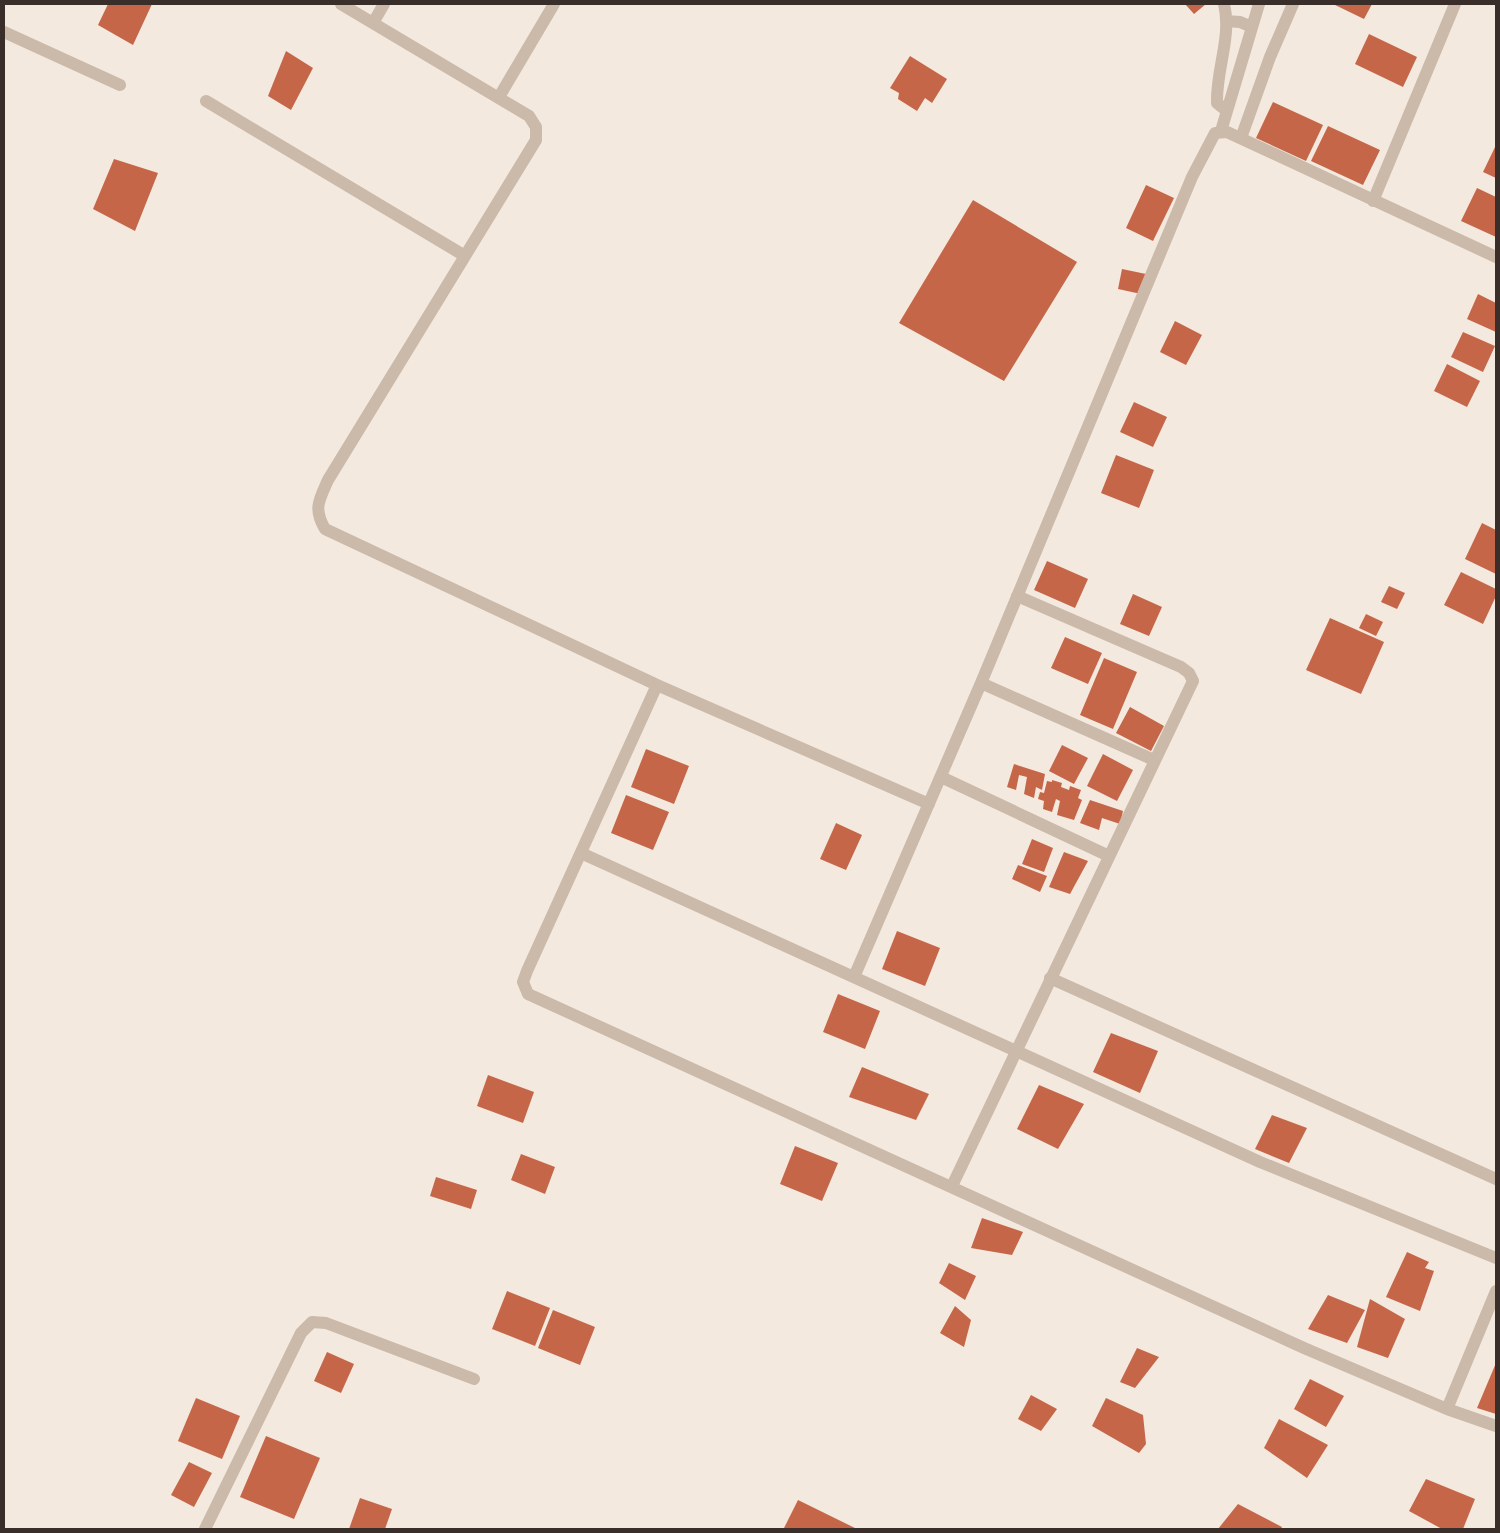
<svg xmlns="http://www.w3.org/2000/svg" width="1500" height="1533" viewBox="0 0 1500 1533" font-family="'Open Sans',sans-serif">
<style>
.building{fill:#c66649}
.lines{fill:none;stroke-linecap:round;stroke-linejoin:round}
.minor{stroke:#cbb9aa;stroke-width:12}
</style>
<rect width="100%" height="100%" fill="#f3e9de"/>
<path class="building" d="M108,4H152L133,45L98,25Z
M1185,4H1206L1194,14Z
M1333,4H1372L1364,19Z
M1369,34L1417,57L1403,87L1355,64Z
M286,51L313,68L291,110L268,96Z
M910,56L947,79L932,103L925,98L917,111L898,99L899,93L890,88Z
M1273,102L1323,125L1306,161L1256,138Z
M1328,126L1380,150L1363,185L1311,161Z
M1496,145V178L1483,172Z
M114,159L158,173L135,231L93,209Z
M1146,185L1174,198L1153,241L1126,228Z
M1477,188L1496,197V237L1461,221Z
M973,200L1077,262L1004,381L899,323Z
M1122,269L1146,274L1141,294L1118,289Z
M1478,294L1496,303V332L1467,319Z
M1175,321L1202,335L1186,365L1160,352Z
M1463,332L1495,346L1483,372L1451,357Z
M1447,364L1480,381L1467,407L1434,391Z
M1134,402L1167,417L1153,447L1120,432Z
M1116,455L1154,470L1139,508L1101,493Z
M1482,523L1496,530V574L1465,559Z
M1047,561L1088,579L1075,608L1034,590Z
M1461,572L1496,589V596L1483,624L1444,605Z
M1389,586L1405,593L1397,609L1381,602Z
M1133,594L1162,607L1149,636L1120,624Z
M1366,614L1383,622L1376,636L1359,628Z
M1330,618L1384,642L1361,694L1306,670Z
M1065,637L1102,653L1088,684L1051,668Z
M1104,658L1137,672L1113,729L1080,715Z
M1130,707L1164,726L1151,751L1116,733Z
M1062,745L1088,758L1074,784L1049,771Z
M646,749L689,766L674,804L631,787Z
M1103,754L1133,770L1117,801L1087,786Z
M1014,764L1045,774L1042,790L1036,787L1034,798L1024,794L1027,777L1019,775L1016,790L1007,787Z
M1052,780L1062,783L1061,787L1069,790L1070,786L1081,790L1078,798L1082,800L1074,820L1057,815L1060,801L1056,799L1052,812L1043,809L1044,801L1038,799L1040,792L1044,793L1047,781L1052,782Z
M626,795L669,812L653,850L611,833Z
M1090,800L1123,811L1120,824L1102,818L1099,830L1080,823Z
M836,823L862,835L846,870L820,859Z
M1032,839L1053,848L1044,872L1022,864Z
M1064,852L1088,861L1070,894L1049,887Z
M1018,865L1047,876L1040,892L1012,879Z
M897,931L940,948L925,986L882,969Z
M838,994L880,1011L865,1049L823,1032Z
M1111,1033L1158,1051L1140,1093L1093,1072Z
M862,1067L929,1094L916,1120L849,1097Z
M488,1075L534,1092L523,1123L477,1106Z
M1039,1085L1084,1104L1058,1149L1017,1129Z
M1272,1115L1307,1128L1289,1163L1255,1149Z
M795,1146L838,1163L822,1201L780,1184Z
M521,1154L555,1167L545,1194L511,1180Z
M436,1177L477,1190L471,1209L430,1196Z
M982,1218L1023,1232L1012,1255L971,1248Z
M1407,1252L1429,1262L1425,1268L1434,1271L1420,1311L1386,1297Z
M949,1263L976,1276L965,1300L939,1283Z
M507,1291L550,1308L535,1346L492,1329Z
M1328,1295L1365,1310L1347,1343L1308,1329Z
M1370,1299L1405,1319L1388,1358L1357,1347Z
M955,1306L971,1320L964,1347L940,1333Z
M553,1310L595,1327L580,1365L538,1348Z
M1137,1348L1159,1357L1135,1388L1120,1382Z
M327,1352L354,1364L341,1393L314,1381Z
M1496,1363V1414L1477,1408Z
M1310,1379L1344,1396L1326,1427L1294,1409Z
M1031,1395L1057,1409L1041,1431L1018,1419Z
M196,1398L240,1416L222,1459L178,1441Z
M1106,1398L1143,1415L1146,1444L1139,1453L1092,1426Z
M1279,1419L1328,1445L1307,1478L1264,1448Z
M266,1436L320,1458L294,1519L240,1497Z
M189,1462L212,1473L194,1507L171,1495Z
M1426,1479L1475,1499L1463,1529H1442L1409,1511Z
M360,1498L392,1509L385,1529H349Z
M798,1500L857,1529L784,1528Z
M1238,1504L1282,1527L1281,1529H1218Z"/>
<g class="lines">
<path class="minor" d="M341,4L529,116L536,127V140L328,480C319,500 313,509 325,529L657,685L929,804
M1224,4C1232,37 1216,69 1217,103L1227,111
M1226,21L1240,22L1252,27
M373,23L384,4
M4,32L120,85
M499,97L554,4
M206,101L465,256
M1221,131L1259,4
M1241,138L1270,57L1293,4
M1373,201L1455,4
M981,683L1154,760
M657,685L527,971L523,982L528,994L1304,1348L1447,1409L1496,1426
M941,777L1109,856
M581,853L1260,1162L1496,1258
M854,977L981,683L1192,177L1215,133L1227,132L1496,257
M1050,978L1496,1179
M952,1186L1193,681L1189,673L1181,667L1017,596
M1447,1409L1496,1291
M205,1529L301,1333L312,1322L326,1323L474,1379"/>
</g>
<rect width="1500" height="1533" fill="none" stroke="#392e2a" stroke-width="10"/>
</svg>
